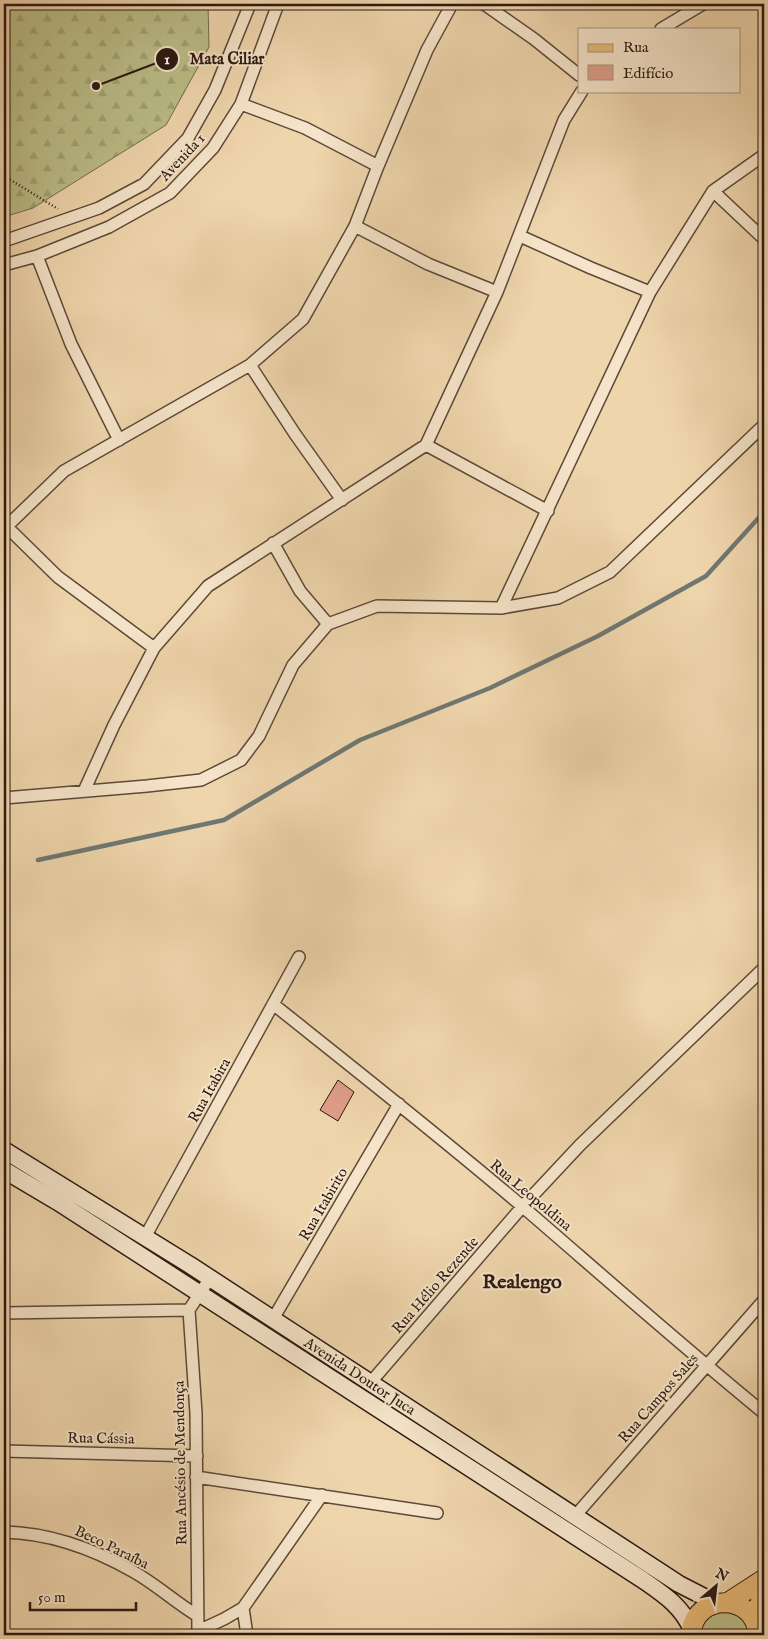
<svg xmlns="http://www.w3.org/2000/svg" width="768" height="1639" viewBox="0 0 768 1639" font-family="'IM FELL English',serif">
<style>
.green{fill:#bbbd88;stroke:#746c4e}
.forest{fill:url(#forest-firs);stroke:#746c4e}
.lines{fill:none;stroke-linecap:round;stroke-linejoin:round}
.stream{stroke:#6f7872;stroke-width:4.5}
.building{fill:#de9d89;stroke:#2c1a13}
.minor-casing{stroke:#5d4939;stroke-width:14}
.secondary-casing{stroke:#2c1a13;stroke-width:19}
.primary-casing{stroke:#2c1a13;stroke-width:21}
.path{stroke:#2c1a13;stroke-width:2.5;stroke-dasharray:1 2.5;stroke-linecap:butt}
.minor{stroke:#f5e4c9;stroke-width:11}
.secondary{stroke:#f5e4c9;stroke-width:16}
.primary{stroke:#e8ba76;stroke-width:19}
.labels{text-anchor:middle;stroke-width:4;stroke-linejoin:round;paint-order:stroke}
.street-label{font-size:15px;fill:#2c1a13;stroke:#f5e4c9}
.district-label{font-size:20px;font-weight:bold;fill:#2c1a13;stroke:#f5e4c9}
.leader{fill:none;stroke:#2c1a13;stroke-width:2}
.callout-dot{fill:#2c1a13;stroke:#f5e4c9;stroke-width:2}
.mark-label{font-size:15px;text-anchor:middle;font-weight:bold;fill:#fff}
.callout-label{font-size:16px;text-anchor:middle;font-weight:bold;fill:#2c1a13;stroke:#f5e4c9;stroke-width:4;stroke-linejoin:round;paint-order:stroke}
</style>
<defs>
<pattern id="forest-firs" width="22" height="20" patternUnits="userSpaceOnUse" patternTransform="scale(1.25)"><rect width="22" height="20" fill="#bbbd88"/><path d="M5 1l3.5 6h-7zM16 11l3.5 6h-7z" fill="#a1a274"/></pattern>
</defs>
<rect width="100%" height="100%" fill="#efd5ac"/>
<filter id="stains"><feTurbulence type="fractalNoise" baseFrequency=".004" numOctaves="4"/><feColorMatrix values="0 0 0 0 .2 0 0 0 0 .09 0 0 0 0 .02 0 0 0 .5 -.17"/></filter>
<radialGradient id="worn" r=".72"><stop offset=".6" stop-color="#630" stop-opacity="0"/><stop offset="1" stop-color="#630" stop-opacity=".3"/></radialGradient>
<path class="green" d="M725,1611C738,1614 748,1621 749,1635H700C702,1621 711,1613 725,1611Z"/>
<path class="forest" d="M4,4H208L209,47L166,125L33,208L4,217Z"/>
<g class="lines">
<path class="stream" d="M38,860L224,820L360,740L490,688L598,636L706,576L764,512"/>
</g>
<path class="building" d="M338,1080L354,1092L338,1121L320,1110Z"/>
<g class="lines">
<defs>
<path id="minor" d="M484,4L534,39L579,75
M661,29L703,4
M241,104L305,128L378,166
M713,191L764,239
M355,226L428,264L497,292
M520,236L591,268L650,292
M4,241L99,208L144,184L188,138L215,90L250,4
M37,256L71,344L119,440
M4,265L37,256L109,227L170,193L213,148L241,104L278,4
M250,365L295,434L342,500
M426,445L548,511
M6,526L58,577L154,648
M4,529L64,471L250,365L303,319L355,226L378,166L427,50L452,4
M273,543L300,591L328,624
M501,608L650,292L713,191L764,155
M84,791L114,725L154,648L208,586L426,445L497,292L564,120L582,91
M4,798L147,786L201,780L241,760L259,736L293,665L328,624L377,606L501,608L558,598L610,572L764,425
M273,1004C357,1071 441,1137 523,1207C603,1276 682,1346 764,1413
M145,1237L299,957
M4,1313L189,1310
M273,1319L399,1104
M371,1382L522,1207L580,1145L764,968
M4,1451L197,1456
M196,1477L437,1513
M575,1516L764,1300
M4,1532C50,1533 94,1549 134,1572C157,1585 176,1603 198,1616
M243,1608L247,1635
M198,1631L224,1619L243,1608L322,1495
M198,1635L196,1413L189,1310L210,1278"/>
<path id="secondary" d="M4,1150L190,1265L679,1584L716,1603
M4,1170L58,1202L643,1580C663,1594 682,1606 692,1630"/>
<path id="primary" d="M727,1603L764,1579
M754,1620L764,1591
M691,1635C693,1592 756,1592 758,1635"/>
</defs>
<use href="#minor" class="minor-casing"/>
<use href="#secondary" class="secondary-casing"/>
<use href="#primary" class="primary-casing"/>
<path class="path" d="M4,176L58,209"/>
<use href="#minor" class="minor"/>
<use href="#secondary" class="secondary"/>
<use href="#primary" class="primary"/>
</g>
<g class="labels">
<g class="street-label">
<text transform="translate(182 157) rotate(-47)" y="5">Avenida 1</text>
<text transform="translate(209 1090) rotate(-61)" y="5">Rua Itabira</text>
<text transform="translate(531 1195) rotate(40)" y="5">Rua Leopoldina</text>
<text transform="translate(323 1204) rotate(-60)" y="5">Rua Itabirito</text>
<text transform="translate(435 1285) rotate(-49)" y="5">Rua Hélio Rezende</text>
<text transform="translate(360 1376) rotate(33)" y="5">Avenida Doutor Juca</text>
<text transform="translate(658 1398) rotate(-49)" y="5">Rua Campos Sales</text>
<text transform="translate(101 1438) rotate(1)" y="5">Rua Cássia</text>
<text transform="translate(180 1463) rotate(-91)" y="5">Rua Ancésio de Mendonça</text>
<text transform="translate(112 1547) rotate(26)" y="5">Beco Paraíba</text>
</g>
<g class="district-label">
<text x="522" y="1288">Realengo</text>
</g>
</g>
<path class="leader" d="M96 86L167 59"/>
<g class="callout-dot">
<circle cx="96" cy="86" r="5"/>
<circle cx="167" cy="59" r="12"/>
</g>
<g class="mark-label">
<text x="167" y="64">1</text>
</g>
<g class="callout-label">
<text x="227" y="64">Mata Ciliar</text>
</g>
<rect width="768" height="1639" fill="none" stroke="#efd5ac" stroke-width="20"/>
<rect x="5" y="5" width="758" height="1629" fill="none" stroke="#2c1a13" stroke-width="2.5"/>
<rect x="10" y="10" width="748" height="1619" fill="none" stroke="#2c1a13"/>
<rect x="578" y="28" width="162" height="65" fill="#f5e4c9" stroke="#a59380"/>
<rect x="588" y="44" width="25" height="8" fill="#e8ba76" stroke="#a59380"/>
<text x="623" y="52" font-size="15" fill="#2c1a13">Rua</text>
<rect x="588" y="65" width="25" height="15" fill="#de9d89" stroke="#a59380"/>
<text x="623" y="78" font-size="15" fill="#2c1a13">Edifício</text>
<g transform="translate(716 1586) rotate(28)" stroke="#f5e4c9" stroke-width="4" paint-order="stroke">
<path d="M0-4L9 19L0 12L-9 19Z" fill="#2c1a13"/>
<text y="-8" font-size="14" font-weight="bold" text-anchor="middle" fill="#2c1a13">N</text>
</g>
<path d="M30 1602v8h106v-8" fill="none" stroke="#2c1a13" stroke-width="2.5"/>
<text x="38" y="1602" font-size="15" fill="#2c1a13" stroke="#f5e4c9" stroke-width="4" paint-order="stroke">50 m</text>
<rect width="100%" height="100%" filter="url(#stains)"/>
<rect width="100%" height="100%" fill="url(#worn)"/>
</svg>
